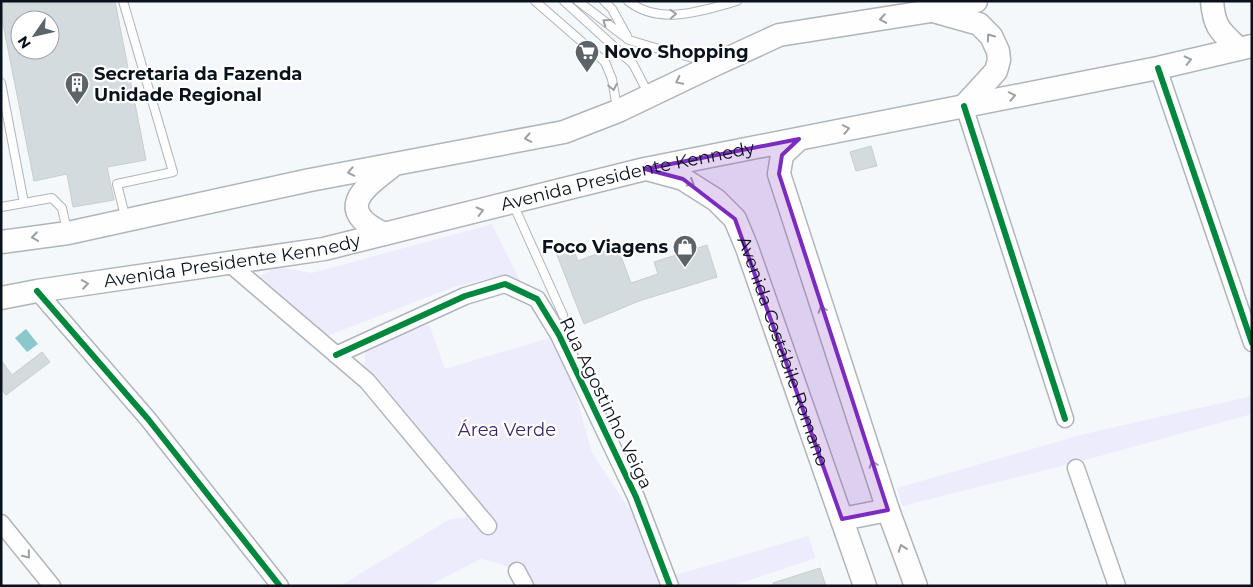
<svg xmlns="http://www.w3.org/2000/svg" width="1253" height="587" viewBox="0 0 1253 587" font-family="Montserrat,sans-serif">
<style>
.green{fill:#edecfc}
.water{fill:#8bc8cc}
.building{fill:#d3dbdf;stroke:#c6ced1;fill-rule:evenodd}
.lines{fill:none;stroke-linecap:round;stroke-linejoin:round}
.lane-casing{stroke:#afb5ba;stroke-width:10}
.street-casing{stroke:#afb5ba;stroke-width:19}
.secondary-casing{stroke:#afb5ba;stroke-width:25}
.lane{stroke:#fefefe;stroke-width:8}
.street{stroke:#fefefe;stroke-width:16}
.secondary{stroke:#fefefe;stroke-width:22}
.cycleway-casing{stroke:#fff;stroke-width:9}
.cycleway{stroke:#00873e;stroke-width:6}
.oneway{stroke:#9ca0a3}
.marked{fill:#7b2cbf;fill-opacity:0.2;stroke:#7b2cbf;stroke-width:4;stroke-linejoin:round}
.labels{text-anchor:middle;stroke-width:4.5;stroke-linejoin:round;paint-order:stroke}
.poi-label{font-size:18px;font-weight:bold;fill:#0a131b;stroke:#fff;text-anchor:start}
.street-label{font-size:18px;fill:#0a131b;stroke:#fff}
.park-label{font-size:18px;fill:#3c266b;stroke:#fff}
</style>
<rect width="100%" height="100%" fill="#f5f8fa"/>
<path class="green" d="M492,224L522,285L508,279H488L454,287L319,339L259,290L260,276L278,267L312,273Z
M429,324L445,369L559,335L592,453L652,543L664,586H525L517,571L498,563L481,559L428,586H340L450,519L483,515L363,375L366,349Z
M1252,396V414L1089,459L903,506L897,488L1084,434Z
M808,536L816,558L732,586H676L672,576Z"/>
<path class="water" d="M26,329L38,344L27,352L15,338Z"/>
<path class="building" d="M1,1H115L146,160L107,167L114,200L73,207L67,174L34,181L1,14ZM20,20H50V50H20Z
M871,146L877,166L856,171L850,152Z
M707,245L717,277L639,301L584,324L557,255L573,248L578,261L612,248L619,251L631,283L658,274L654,262Z
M42,352L50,362L6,395L1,389V360L12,375Z
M820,568L826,586H774L773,583Z"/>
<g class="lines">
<defs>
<path id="lane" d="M123,1L173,172L117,184L126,220
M535,1L605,62L612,79L617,108
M564,1L633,64L649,95
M578,1L629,40L659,49L709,62
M604,1L612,9L627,36
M628,1C659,26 702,11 737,1
M1,83L24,203
M513,204L563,315
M1,207L52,198L62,208L67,231"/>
<path id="street" d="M1158,68L1252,343
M964,106L1065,419
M230,264L367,381L488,526
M37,291L148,419L280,586
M336,355L465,296L505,284L537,299L559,335L636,497L670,586
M1076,468L1117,586
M1,523L52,586
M517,571L525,586"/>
<g id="secondary">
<path d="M1212,1C1214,27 1220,31 1238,48"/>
<path d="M933,11L979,24L991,36L998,51L999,60L996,71L964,106"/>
<path d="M799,139L782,155L779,174L888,510L916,586"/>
<path id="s1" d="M650,170L683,179L716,200L735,219L747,248L865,586"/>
<path d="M384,234C335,210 361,190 391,167"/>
<path d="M1,242L68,233L310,180L564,132L618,111L716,64L779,35L931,11L976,1"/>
<path id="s2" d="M1,298L37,291L324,249L645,169L1158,68L1252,46"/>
<path d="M842,519L888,510"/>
</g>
</defs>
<use href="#lane" class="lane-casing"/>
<use href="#street" class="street-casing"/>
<use href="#secondary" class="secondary-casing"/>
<use href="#lane" class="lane"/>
<use href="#street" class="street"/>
<use href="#secondary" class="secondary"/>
<defs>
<path id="cycleway" d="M1158,68L1252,343
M964,106L1065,419
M37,291L148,419L280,586
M336,355L465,296L505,284L537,299L559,335L636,497L670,586"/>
</defs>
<use href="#cycleway" class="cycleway-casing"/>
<use href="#cycleway" class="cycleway"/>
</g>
<defs><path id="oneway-chevron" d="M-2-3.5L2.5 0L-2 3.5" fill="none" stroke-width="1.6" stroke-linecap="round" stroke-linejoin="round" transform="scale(1.25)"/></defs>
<g class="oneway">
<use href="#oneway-chevron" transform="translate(673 14) rotate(-3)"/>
<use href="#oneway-chevron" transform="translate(883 19) rotate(171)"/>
<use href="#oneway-chevron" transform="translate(606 22) rotate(-144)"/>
<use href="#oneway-chevron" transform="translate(990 37) rotate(-125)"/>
<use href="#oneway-chevron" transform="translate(1188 60) rotate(-13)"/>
<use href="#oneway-chevron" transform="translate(679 81) rotate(154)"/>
<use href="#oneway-chevron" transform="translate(613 87) rotate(79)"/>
<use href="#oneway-chevron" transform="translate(1012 96) rotate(-11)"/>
<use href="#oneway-chevron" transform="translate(846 129) rotate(-11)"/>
<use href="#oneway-chevron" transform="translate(528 138) rotate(169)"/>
<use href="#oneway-chevron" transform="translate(351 172) rotate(169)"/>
<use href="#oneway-chevron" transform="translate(691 183) rotate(31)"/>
<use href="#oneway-chevron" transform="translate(480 211) rotate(-14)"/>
<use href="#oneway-chevron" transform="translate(35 237) rotate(172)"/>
<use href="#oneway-chevron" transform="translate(85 284) rotate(-8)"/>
<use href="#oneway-chevron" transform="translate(822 309) rotate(-108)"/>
<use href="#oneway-chevron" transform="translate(873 464) rotate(-108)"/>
<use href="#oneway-chevron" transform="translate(902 548) rotate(-110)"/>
<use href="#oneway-chevron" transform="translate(27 555) rotate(51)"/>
</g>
<path class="marked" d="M799,139L782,155L779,174L888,510L842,519L735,219L683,179L645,169Z"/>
<defs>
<symbol id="supermarket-pin" viewBox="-11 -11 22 30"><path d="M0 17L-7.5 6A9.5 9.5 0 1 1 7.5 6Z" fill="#5c6369" stroke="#fff"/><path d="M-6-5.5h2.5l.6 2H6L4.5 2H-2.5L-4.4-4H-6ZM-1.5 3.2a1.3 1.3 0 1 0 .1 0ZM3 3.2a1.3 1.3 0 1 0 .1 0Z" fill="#fff"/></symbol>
<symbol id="building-pin" viewBox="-11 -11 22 30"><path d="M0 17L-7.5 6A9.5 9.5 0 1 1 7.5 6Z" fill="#5c6369" stroke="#fff"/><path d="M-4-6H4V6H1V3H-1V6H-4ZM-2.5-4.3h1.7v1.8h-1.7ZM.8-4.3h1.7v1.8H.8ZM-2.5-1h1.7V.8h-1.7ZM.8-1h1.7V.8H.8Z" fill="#fff"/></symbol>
<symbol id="shop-pin" viewBox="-11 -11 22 30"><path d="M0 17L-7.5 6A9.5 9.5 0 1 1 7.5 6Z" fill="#5c6369" stroke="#fff"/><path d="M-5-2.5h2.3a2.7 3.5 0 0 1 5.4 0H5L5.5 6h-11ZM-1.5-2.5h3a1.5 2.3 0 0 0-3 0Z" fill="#fff"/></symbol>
</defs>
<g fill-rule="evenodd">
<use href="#supermarket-pin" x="573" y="38" width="28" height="38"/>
<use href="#building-pin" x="63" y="70" width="28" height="38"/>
<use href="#shop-pin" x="671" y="233" width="28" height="38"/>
</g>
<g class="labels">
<g class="poi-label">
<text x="604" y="58">Novo Shopping</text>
<text x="94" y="80">Secretaria da Fazenda<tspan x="94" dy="21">Unidade Regional</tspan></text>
<text x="668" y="253" text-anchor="end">Foco Viagens</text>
</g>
<g class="street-label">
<text dy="6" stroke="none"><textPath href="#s2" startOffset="639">Avenida Presidente Kennedy</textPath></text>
<text dy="6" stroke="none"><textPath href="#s2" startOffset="234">Avenida Presidente Kennedy</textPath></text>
<text dy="6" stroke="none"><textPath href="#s1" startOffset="241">Avenida Costábile Romano</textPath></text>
<text transform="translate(606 403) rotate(64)" y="6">Rua Agostinho Veiga</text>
</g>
<g class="park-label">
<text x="507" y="436">Área Verde</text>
</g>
</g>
<rect width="1253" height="587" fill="none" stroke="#0a131b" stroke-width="5"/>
<g transform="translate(35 35) rotate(236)"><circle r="24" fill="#ffffff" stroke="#9da1a4"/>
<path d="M0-4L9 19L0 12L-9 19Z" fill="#5c6369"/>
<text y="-8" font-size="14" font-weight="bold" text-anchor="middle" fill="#0a131b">N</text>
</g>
</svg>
